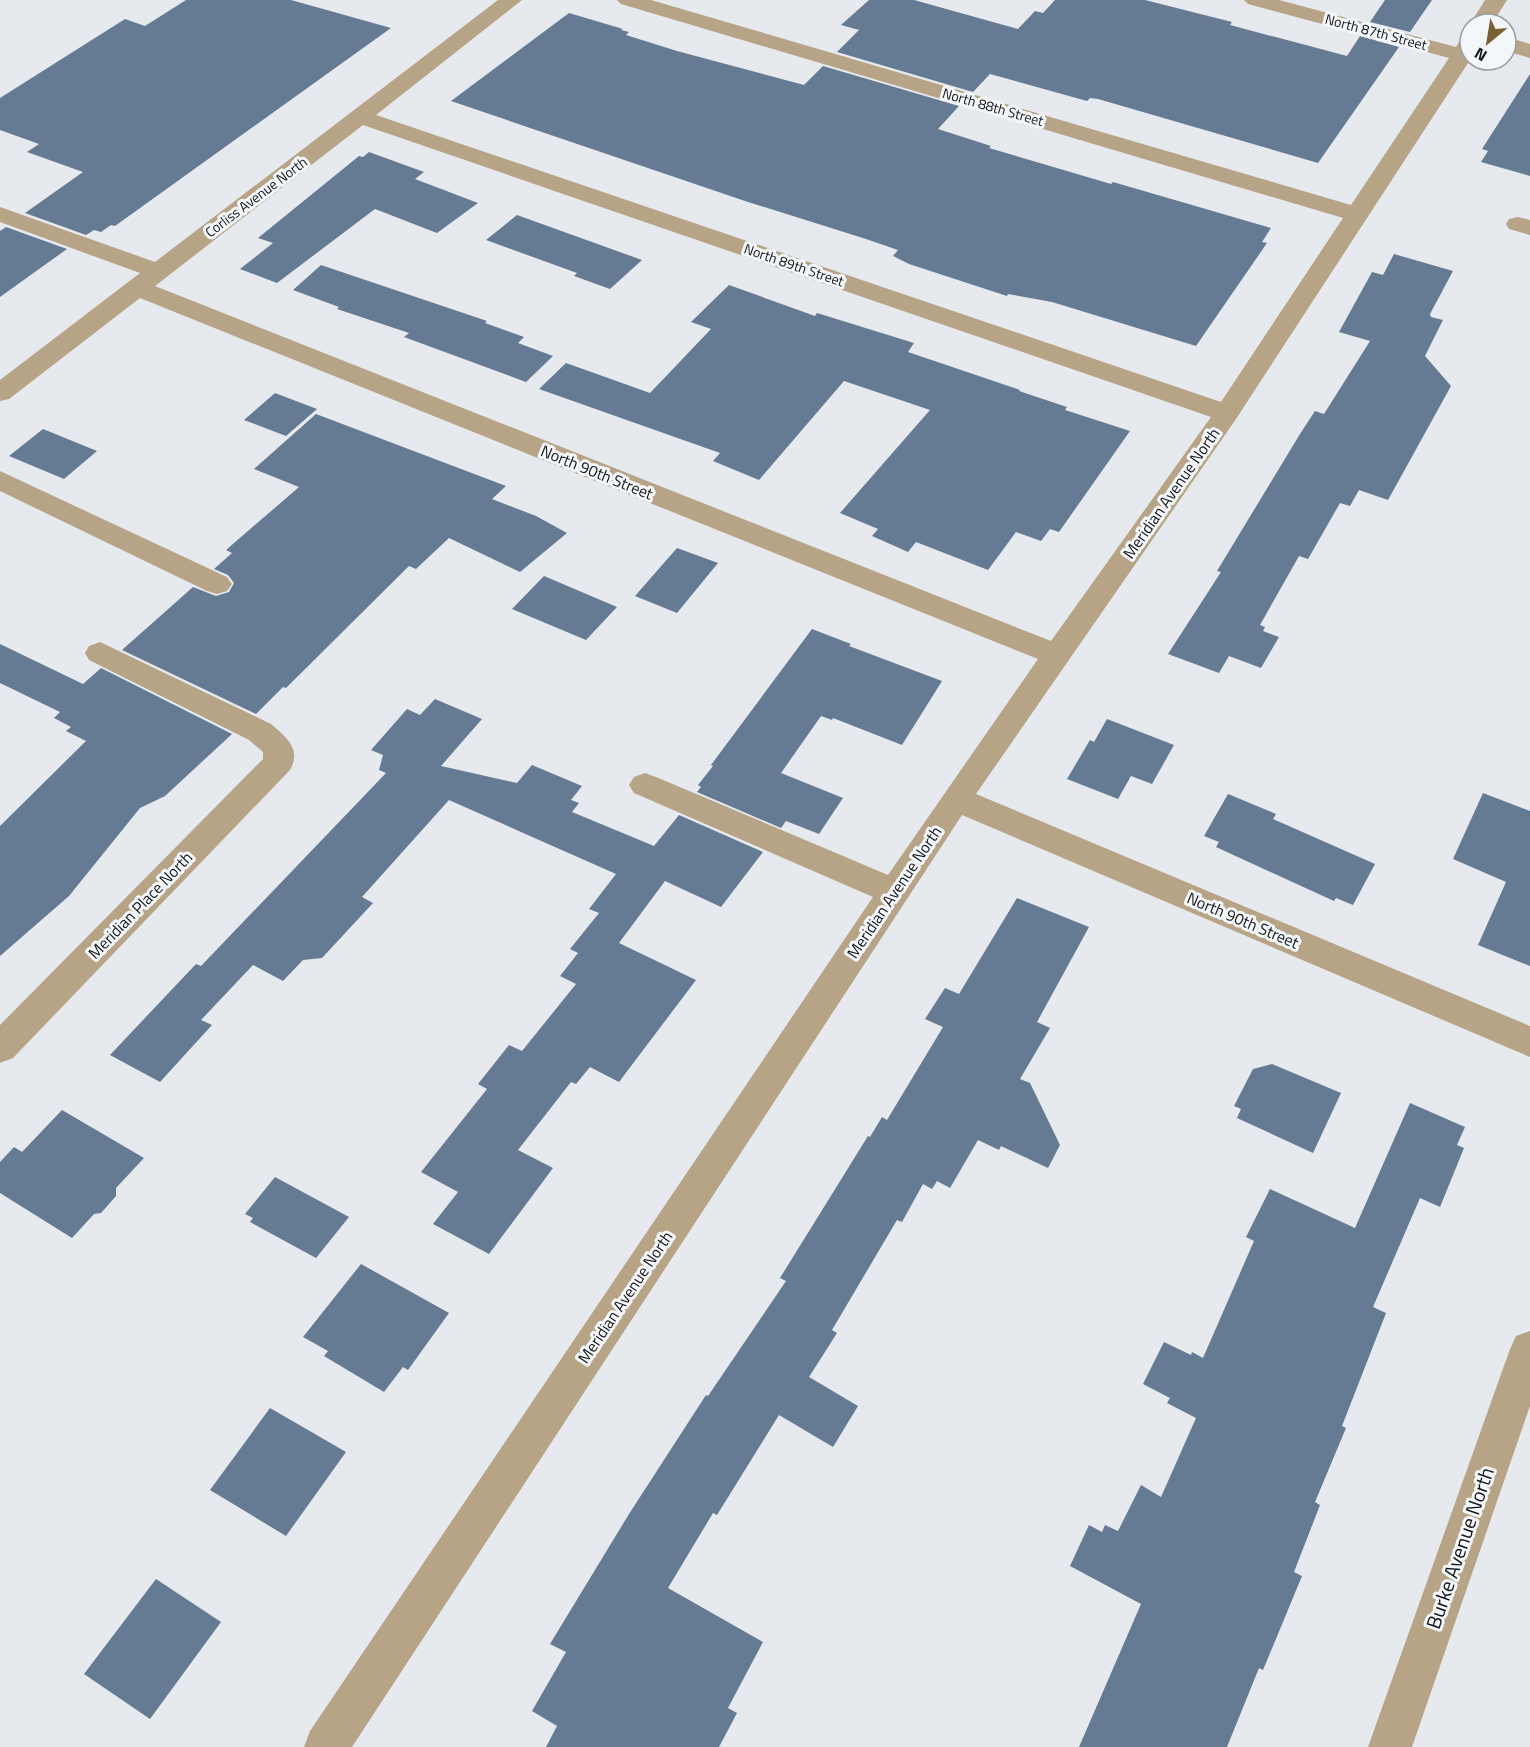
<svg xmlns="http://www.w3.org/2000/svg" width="1530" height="1747" viewBox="0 0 1530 1747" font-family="'Titillium Web',sans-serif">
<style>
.building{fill:#657b94}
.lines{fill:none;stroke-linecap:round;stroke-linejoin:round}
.minor{fill:#b7a486;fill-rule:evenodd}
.labels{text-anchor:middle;stroke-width:6;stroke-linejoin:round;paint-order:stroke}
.far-street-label{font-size:14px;fill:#151618;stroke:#f3f7fa}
.street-label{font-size:16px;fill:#151618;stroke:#f3f7fa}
.near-street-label{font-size:20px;fill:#151618;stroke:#f3f7fa}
</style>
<rect width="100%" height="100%" fill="#e6e9ed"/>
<path class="building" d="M186,0H291L391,28L115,226L111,225L101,232L94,230L86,235L25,213L83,172L27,152L39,144L0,130V98L125,19L145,26Z
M869,0H914L1018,29L1035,11L1043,13L1055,0H1145L1232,22L1230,25L1347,56L1360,36L1399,47L1318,163L1098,99L1090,98L1087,101L990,74L973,92L837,52L859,30L841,25Z
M1385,0H1432L1410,32L1370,22Z
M569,13L623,29L621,30L629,32L626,35L677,51L804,85L823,66L959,106L938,129L991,146L989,148L1111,184L1113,182L1271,228L1262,242L1267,243L1196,346L1052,302L1008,294L1007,296L909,264L893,256L898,250L866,239L745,201L451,101Z
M1530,74V176L1481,162L1488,151L1482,149Z
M369,152L424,172L415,179L478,203L437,233L375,209L277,283L240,269L273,243L258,238L359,156L363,157Z
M517,215L642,260L610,289L574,276L577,273L486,240Z
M6,227L67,249L0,297V231Z
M1394,254L1453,271L1430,314L1431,317L1443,320L1425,356L1451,386L1388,500L1359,490L1350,506L1340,503L1308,559L1299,556L1260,625L1265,627L1263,631L1279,637L1261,668L1229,656L1219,673L1168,654L1221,572L1217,571L1300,434L1315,411L1324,414L1370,341L1339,332L1372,272L1383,275Z
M321,265L487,321L485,323L524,337L518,343L553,356L526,382L404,337L409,333L337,309L339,307L293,290Z
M729,285L815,316L817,313L914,343L908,352L1020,390L1019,391L1067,407L1065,410L1130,431L1059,532L1050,529L1041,541L1016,532L988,570L916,542L908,552L872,536L878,529L840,513L930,410L844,381L759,480L713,461L720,453L539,389L566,363L650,393L711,329L691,322Z
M275,393L317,409L286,436L244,420Z
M316,414L506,486L492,499L536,516L567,533L520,572L449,538L416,569L409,566L286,688L283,687L256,714L122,650L193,587L216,596L229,592L234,583L228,575L214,569L232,553L226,550L299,487L254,469Z
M43,429L97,451L64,479L9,456Z
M677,548L718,563L677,613L635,596Z
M544,576L617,607L586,640L512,609Z
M812,629L851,644L849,646L942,681L902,745L833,718L832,720L821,716L781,773L843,798L819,834L786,821L781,828L697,792L701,787L698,785L713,766L711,765Z
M0,644L83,684L101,668L232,734L165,796L140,808L69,896L0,956V826L86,741L66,731L71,727L54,718L60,712L0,683Z
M435,699L482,719L441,766L517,783L532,765L582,786L571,800L579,803L572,812L654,846L679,815L763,852L721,907L665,881L619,943L696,980L619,1082L590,1067L576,1084L571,1082L518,1150L553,1168L489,1254L433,1224L458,1192L421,1172L487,1089L478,1084L509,1045L522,1051L576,984L560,976L578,953L570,949L599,913L589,909L616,874L449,800L362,897L373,903L322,958L303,960L283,981L253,965L201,1020L212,1025L160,1082L110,1055L196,964L201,966L386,773L379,770L383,755L371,750L407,709L420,715Z
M1107,719L1174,745L1152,784L1131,776L1118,799L1067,779L1090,740L1094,742Z
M1483,793L1530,811V966L1478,945L1506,882L1453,859Z
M1228,794L1276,814L1273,819L1375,864L1353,905L1336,898L1334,901L1216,847L1219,842L1204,836Z
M1017,898L1089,927L1037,1022L1050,1028L1020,1079L1030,1083L1060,1145L1048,1168L1001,1146L999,1150L978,1140L950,1188L937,1181L932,1189L923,1184L902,1222L897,1220L832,1330L837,1333L809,1377L858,1406L833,1447L779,1415L717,1515L713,1513L668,1588L763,1642L728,1708L737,1713L719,1747H546L557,1726L532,1711L566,1652L550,1644L629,1514L706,1395L708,1396L786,1281L780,1278L868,1136L870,1137L882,1117L887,1120L943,1027L925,1019L945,988L959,994Z
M1272,1064L1341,1093L1313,1153L1237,1118L1241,1109L1234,1106L1253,1069Z
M1410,1103L1465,1127L1457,1145L1464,1148L1440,1207L1420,1198L1373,1307L1386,1313L1342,1426L1346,1428L1315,1502L1320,1505L1294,1572L1302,1576L1263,1670L1259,1668L1227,1747H1079L1141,1604L1070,1566L1089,1525L1102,1532L1105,1525L1118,1531L1141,1485L1161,1497L1196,1418L1167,1403L1170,1398L1143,1384L1164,1342L1191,1355L1192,1352L1203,1358L1254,1241L1246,1237L1270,1189L1355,1228Z
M62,1110L144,1158L116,1188V1196L101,1213L94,1214L72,1238L0,1193V1162L14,1147L22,1152Z
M275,1177L349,1217L316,1258L250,1222L253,1218L245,1214Z
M361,1264L449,1313L408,1370L403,1367L384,1392L324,1356L328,1351L303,1337Z
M270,1408L346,1452L286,1536L210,1490Z
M156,1579L221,1622L150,1719L84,1674Z"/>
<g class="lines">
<path class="minor" d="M498,0H522L376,115L1221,402L1343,218L621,4L617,0H651L1351,205L1449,58L1248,4L1244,0H1279L1456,47L1462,37L1470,36V60L1236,419L976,794L1530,1026V1057L962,815L352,1747H304L310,1731L873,897L634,793L629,785L634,777L645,773L656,777L888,875L1038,659L140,298L9,399L0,401V380L140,273L0,222V207L155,262ZM363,125L1211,417L1051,641L155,286Z
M1485,0H1507L1492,24H1470Z
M1506,37L1530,44V58L1506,51Z
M1518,217L1530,220V235L1509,229L1506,224L1509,219Z
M0,471L227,577L232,584L227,591L217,594L207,591L0,491Z
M100,642L271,724C286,737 302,749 290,770L13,1058L0,1063V1025L263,759V752L249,740L89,660L85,653L89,646Z
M1530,1331V1406L1412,1747H1368L1510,1349L1516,1336Z"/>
</g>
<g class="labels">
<g class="far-street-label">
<text transform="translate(1376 32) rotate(15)" y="5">North 87th Street</text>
<text transform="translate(993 107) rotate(16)" y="5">North 88th Street</text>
<text transform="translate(256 197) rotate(-37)" y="5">Corliss Avenue North</text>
<text transform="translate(794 265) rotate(19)" y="5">North 89th Street</text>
</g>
<g class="street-label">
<text transform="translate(597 472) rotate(22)" y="6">North 90th Street</text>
<text transform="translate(1171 493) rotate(-55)" y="6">Meridian Avenue North</text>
<text transform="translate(894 892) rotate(-56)" y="6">Meridian Avenue North</text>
<text transform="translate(140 905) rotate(-46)" y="6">Meridian Place North</text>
<text transform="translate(1243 920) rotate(23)" y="6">North 90th Street</text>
<text transform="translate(625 1297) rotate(-56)" y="6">Meridian Avenue North</text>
</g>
<g class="near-street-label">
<text transform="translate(1460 1548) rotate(-71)" y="7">Burke Avenue North</text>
</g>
</g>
<g transform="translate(1488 42) rotate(210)"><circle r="28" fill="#f3f7fa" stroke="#9a9da0" stroke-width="1.5"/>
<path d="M0-4.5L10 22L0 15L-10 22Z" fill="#7b6032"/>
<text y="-9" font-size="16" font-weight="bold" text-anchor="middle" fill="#151618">N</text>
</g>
</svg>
